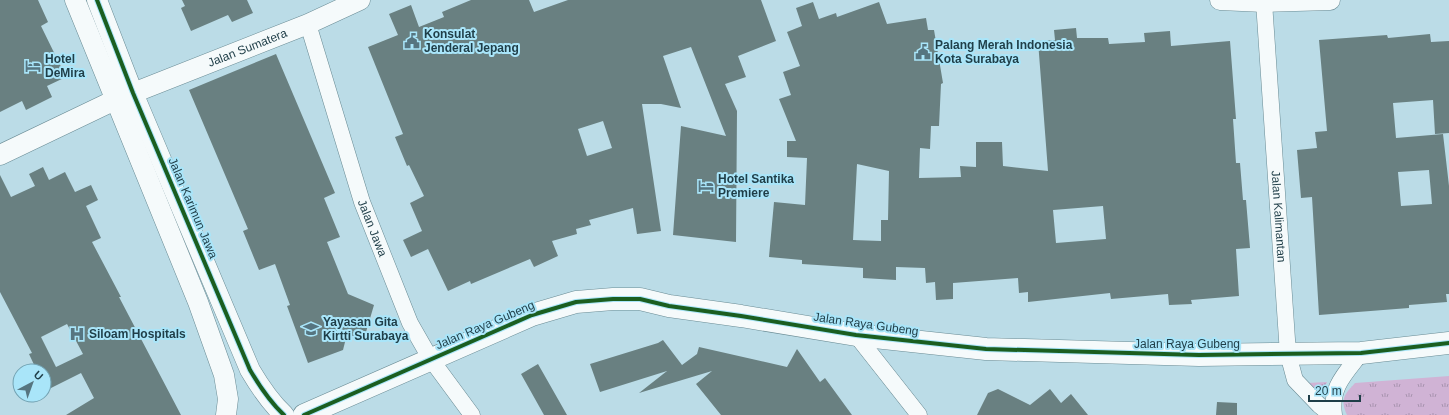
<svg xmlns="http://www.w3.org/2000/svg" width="1449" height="415" viewBox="0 0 1449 415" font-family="Arial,sans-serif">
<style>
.park{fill:url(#park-tufts)}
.building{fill:#698081;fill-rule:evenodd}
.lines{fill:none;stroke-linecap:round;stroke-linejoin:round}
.minor-casing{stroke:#698b94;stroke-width:17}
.tertiary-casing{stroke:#698b94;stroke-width:21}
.trunk-casing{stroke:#698b94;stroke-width:23}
.minor{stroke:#f5fafb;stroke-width:16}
.tertiary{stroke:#f5fafb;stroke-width:20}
.trunk{stroke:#f5fafb;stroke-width:22}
.cycleway-casing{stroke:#a9e5f9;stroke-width:6}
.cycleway{stroke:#1b5e20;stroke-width:4}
.labels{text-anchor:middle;stroke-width:4;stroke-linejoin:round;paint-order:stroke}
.poi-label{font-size:12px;font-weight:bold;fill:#1f3e48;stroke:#a9e5f9;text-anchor:start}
.street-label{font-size:12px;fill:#1f3e48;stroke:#a9e5f9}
</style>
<defs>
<pattern id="park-tufts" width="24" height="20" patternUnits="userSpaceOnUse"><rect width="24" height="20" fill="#d0b3d5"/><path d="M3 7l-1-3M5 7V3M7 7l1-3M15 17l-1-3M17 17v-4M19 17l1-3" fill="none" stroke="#a893af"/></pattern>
</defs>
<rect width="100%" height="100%" fill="#bbdce7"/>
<path class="park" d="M1449,376V415H1347C1340,399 1344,395 1355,383Z
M1327,382L1318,400L1307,383Z"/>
<path class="building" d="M0,0H38L48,22L41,26L66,77L47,86L52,97L26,110L22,101L0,112Z
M182,0H247L253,13L232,22L228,15L191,31L181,8L185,6Z
M471,0H529L534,12L568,0H761L776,41L738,56L746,77L725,84L737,111L736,242L673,235L681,126L726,136L691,47L663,56L681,108L661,104H642L661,231L637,234L633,208L589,220L591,225L576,229L577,234L552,241L558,256L534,267L530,259L471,284L470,281L448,291L428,249L411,257L403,240L422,231L410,203L424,196L409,165L407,166L395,137L403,134L368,47L398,35L389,14L411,5L419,27L444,17L442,12ZM603,121L612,148L587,156L578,129Z
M813,2L819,19L836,13L837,17L879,2L887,24L926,18L928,30H934L943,83L941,84L939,126H931L930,149L920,148L919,178L961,177L960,166L976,167V142H1002L1003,166L1048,171L1038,41L1055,40L1054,30L1076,28L1077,38H1108L1109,44L1145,42L1144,33L1170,31L1171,46L1230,41L1236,119H1233L1236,163H1240L1243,200H1246L1250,248L1236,249L1239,296L1191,300L1192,304L1169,305L1168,294L1111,299L1110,293L1028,302V292L1019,293L1018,278L953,283V299L936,300L935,282L926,283L925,268L896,267V280L863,278V268L802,264V260L769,257L774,202L805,205L807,158L787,157V141H796L779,99L791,95L783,72L800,66L787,32L802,26L796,8ZM857,164L889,171L888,220H881V241L853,240ZM1103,206L1106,239L1056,243L1053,210Z
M1430,34L1431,42L1449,41V133L1435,134L1433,100L1393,103L1396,138L1443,134L1449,186V294H1446L1447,302L1409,305V308L1319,315L1312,197L1301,198L1297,150L1317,148L1315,132L1327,131L1319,40L1387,35L1388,38ZM1429,170L1432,204L1401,206L1398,172Z
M276,54L335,193L324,198L340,237L327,242L348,294L374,305L366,332L362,330L361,339L347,334L343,350L308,363L287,306L290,305L275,264L259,270L243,231L248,229L189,90Z
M43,167L49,180L65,172L75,192L91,185L98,200L86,206L101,238L92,242L121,297H119L181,415H66L94,398L81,373L47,390L44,385V371H37L29,354L32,353L0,292V175L11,197L35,186L29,174ZM67,324L83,354L56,367L41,337Z
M663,340L682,365L697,354L699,347L787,367L797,349L820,382L825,378L852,415H721L696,384L712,371L639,393L667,371L600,392L590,364L658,343Z
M538,364L567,415H544L521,374Z
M998,389L1030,405L1050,389L1061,403L1071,394L1088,415H977L988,393Z
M1217,402L1237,403V415H1216Z"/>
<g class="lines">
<defs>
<g id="minor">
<path id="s1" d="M1264,2L1288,354L1295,380L1319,405L1331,415"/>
<path id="s2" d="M308,24L362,202L410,323L430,358L472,415"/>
<path d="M856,335L919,415"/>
<path d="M1334,415C1330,387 1345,374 1361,353"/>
</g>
<g id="tertiary">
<path d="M75,0L198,302L224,375L228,399L226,415"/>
<path d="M97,0L133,93L250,370C260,387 270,402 284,415"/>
<path d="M1220,0L1264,2L1330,0"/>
<path id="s3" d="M133,93L308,24L360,0"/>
<path d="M0,155L115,100"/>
</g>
<path id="trunk" d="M304,415L532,315L576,302L613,299H640L669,306L741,316L856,335L986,349L1199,355L1361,353L1449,343"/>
</defs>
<use href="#minor" class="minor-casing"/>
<use href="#tertiary" class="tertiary-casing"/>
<use href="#trunk" class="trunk-casing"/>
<use href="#minor" class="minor"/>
<use href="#tertiary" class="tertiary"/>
<use href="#trunk" class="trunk"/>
<defs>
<path id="cycleway" d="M97,0L133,93L250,370C260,387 270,402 284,415
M304,415L532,315L576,302L613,299H640L669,306L741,316L856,335L986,349L1199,355L1361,353L1449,343"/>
</defs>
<use href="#cycleway" class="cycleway-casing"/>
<use href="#cycleway" class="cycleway"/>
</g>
<defs>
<symbol id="civic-bare" viewBox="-9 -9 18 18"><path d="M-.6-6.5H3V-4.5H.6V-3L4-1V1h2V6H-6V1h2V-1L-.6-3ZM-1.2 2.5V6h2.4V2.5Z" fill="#567580" stroke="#a9e5f9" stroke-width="2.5" paint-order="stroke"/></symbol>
<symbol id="hotel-bare" viewBox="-9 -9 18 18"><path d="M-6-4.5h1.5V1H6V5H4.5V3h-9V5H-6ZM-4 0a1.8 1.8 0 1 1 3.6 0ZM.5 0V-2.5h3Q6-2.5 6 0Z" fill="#567580" stroke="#a9e5f9" stroke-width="2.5" paint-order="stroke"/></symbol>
<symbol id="school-bare" viewBox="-9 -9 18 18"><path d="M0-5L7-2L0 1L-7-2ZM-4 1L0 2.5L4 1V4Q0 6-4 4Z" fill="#567580" stroke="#a9e5f9" stroke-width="2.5" paint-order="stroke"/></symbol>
<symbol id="hospital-bare" viewBox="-9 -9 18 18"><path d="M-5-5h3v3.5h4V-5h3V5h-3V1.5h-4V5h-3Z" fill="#567580" stroke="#a9e5f9" stroke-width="2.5" paint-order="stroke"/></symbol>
</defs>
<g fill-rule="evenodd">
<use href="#civic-bare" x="401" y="30" width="22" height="22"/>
<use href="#civic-bare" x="912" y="41" width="22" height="22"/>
<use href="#hotel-bare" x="22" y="55" width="22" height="22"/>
<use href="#hotel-bare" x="695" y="175" width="22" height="22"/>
<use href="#school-bare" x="300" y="318" width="22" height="22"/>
<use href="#hospital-bare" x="66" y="323" width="22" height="22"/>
</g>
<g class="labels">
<g class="poi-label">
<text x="424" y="38">Konsulat<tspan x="424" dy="14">Jenderal Jepang</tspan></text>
<text x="935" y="49">Palang Merah Indonesia<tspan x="935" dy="14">Kota Surabaya</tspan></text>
<text x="45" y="63">Hotel<tspan x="45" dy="14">DeMira</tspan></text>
<text x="718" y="183">Hotel Santika<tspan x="718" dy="14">Premiere</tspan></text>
<text x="323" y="326">Yayasan Gita<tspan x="323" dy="14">Kirtti Surabaya</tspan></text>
<text x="89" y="338">Siloam Hospitals</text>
</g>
<g class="street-label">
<text dy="4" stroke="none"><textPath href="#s3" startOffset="123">Jalan Sumatera</textPath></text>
<text transform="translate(193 208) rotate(67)" y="4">Jalan Karimun Jawa</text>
<text dy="4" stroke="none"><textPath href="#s1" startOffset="215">Jalan Kalimantan</textPath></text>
<text dy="4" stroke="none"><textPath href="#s2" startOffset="214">Jalan Jawa</textPath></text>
<text transform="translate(866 324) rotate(8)" y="4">Jalan Raya Gubeng</text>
<text transform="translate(485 325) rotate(-23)" y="4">Jalan Raya Gubeng</text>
<text x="1187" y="348">Jalan Raya Gubeng</text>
</g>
</g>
<g transform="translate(32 383) rotate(41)"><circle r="19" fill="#a9e5f9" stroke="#72a2b2"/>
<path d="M0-3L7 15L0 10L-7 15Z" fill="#567580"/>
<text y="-6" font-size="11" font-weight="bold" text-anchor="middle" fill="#1f3e48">U</text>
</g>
<path d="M1309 395v6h51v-6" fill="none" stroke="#1f3e48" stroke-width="2"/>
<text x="1315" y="395" font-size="12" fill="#1f3e48" stroke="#a9e5f9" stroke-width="3" paint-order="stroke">20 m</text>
</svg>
